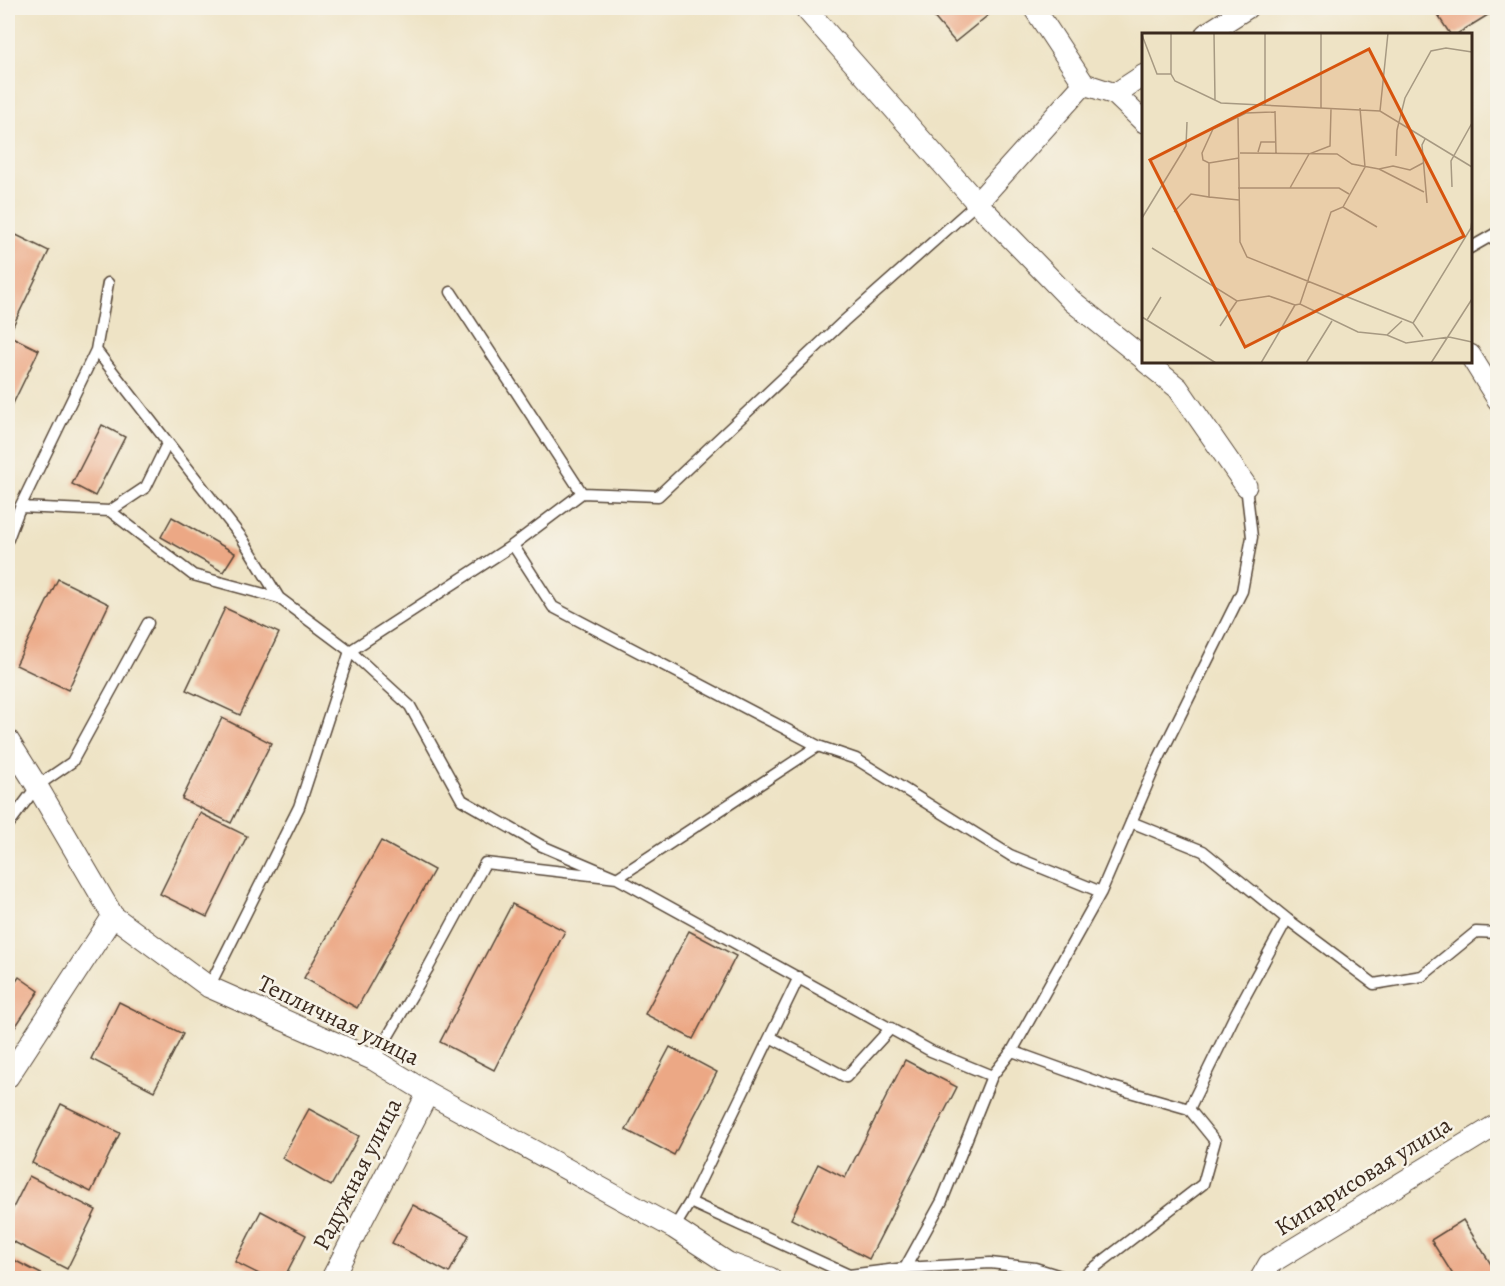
<svg xmlns="http://www.w3.org/2000/svg" width="1505" height="1286" viewBox="0 0 1505 1286" font-family="Alegreya,serif">
<style>
.building{fill:#eca885}
.lines{fill:none;stroke-linecap:round;stroke-linejoin:round}
.lane-casing{stroke:#564637;stroke-width:13}
.street-casing{stroke:#564637;stroke-width:23}
.lane{stroke:#fff;stroke-width:10}
.street{stroke:#fff;stroke-width:21}
.labels{text-anchor:middle;stroke-width:5;stroke-linejoin:round;paint-order:stroke}
.street-label{font-size:24px;fill:#3b2a1e;stroke:#f7f3e8}
.inset-road{fill:none;stroke:#a69982;stroke-width:1.5}
.view{fill:#d7540e;fill-opacity:0.15;stroke:#d7540e;stroke-width:3}
.inset-edge{fill:none;stroke:#3b2a1e;stroke-width:3}
</style>
<rect width="100%" height="100%" fill="#f7f3e8"/>
<filter id="ink" filterUnits="userSpaceOnUse"><feTurbulence type="fractalNoise" baseFrequency=".0167" numOctaves="2"/><feDisplacementMap in="SourceGraphic" scale="12" xChannelSelector="R" yChannelSelector="G"/><feConvolveMatrix kernelMatrix="1 2 1 2 8 2 1 2 1" color-interpolation-filters="sRGB"/></filter>
<filter id="wash" filterUnits="userSpaceOnUse"><feTurbulence type="fractalNoise" baseFrequency=".008" numOctaves="4" result="noise"/><feDisplacementMap in="SourceGraphic" scale="24" xChannelSelector="R" yChannelSelector="G"/><feGaussianBlur stdDeviation="1.35" result="paint"/><feColorMatrix in="noise" values="0 0 0 0 0 0 0 0 0 0 0 0 0 0 0 0 0 1.4 0 .05"/><feComposite in="paint" operator="in"/></filter>
<g filter="url(#wash)">
<rect width="100%" height="100%" fill="#eee3c5"/>
<g id="blocks">
<path class="building" d="M926,8H997L955,42Z
M1433,8H1494L1496,10L1457,34H1450Z
M8,231L49,251L10,332L8,331Z
M8,335L39,350L8,414Z
M102,425L125,437L95,496L72,484Z
M172,517L235,553L223,572L161,537Z
M58,579L109,604L68,690L16,665Z
M225,608L279,633L240,715L186,690Z
M222,718L271,743L231,823L182,799Z
M200,813L247,836L207,917L160,894Z
M381,841L434,870L357,1008L304,978Z
M512,904L565,931L494,1070L440,1042Z
M689,931L736,956L693,1039L645,1014Z
M19,977L39,991L8,1038V993Z
M119,1002L183,1034L154,1091L91,1059Z
M670,1047L717,1072L674,1155L626,1130Z
M905,1060L957,1087L869,1259L791,1219L818,1164L845,1178Z
M61,1104L120,1133L91,1192L32,1163Z
M309,1109L359,1136L331,1186L282,1158Z
M29,1176L96,1210L67,1269L8,1239V1218Z
M413,1205L469,1235L449,1273L392,1243Z
M261,1211L306,1235L284,1278H267L235,1262Z
M1463,1220L1496,1272L1486,1278H1455L1431,1240Z
M8,1257L47,1277L46,1278H8Z"/>
</g>
</g>
<g filter="url(#ink)">
<use href="#blocks" fill-opacity="0" stroke="#564637" stroke-width="1.5"/>
<g class="lines">
<defs>
<path id="lane" d="M1470,248L1498,232
M451,292L582,493
M96,350L242,538L279,598
M20,507L110,511L193,575L279,598L350,651L410,706L462,800L542,846L617,878L931,1051L992,1076
M110,511L146,487L167,444
M8,539L20,507L96,350L108,283
M513,545L553,607L818,746L856,759L1010,855L1101,892
M1131,822L1203,851L1287,919
M8,825L37,786L72,762L148,623
M209,987L299,807L350,651L513,545L582,493L658,496L844,321L977,203
M770,1037L846,1077L891,1028
M1012,1051L1109,1086L1189,1109L1215,1141L1203,1184L1081,1278
M374,1060L428,968L485,863L617,878L818,746
M1189,1109L1236,1013L1287,919L1374,984L1422,976L1476,932L1498,933
M690,1202L849,1275L905,1268L990,1263L1035,1268L1067,1278
M674,1228L690,1202L799,977
M905,1268L942,1201L992,1076L1012,1051L1101,892L1157,762L1242,591L1252,537L1246,486"/>
<path id="street" d="M805,8L977,203L1072,301L1144,359
M1034,8L1084,84L1115,94L1144,75
M1206,34L1247,8
M1115,94L1144,122
M977,203L1084,84
M1470,355L1498,400
M1146,362L1178,388L1246,486
M8,740L37,786L113,916L209,987L374,1060L428,1093L674,1228L728,1263L770,1278
M8,1077L113,916
M332,1278L428,1093
M1261,1278L1269,1264L1498,1124"/>
</defs>
<use href="#lane" class="lane-casing"/>
<use href="#street" class="street-casing"/>
<use href="#lane" class="lane"/>
<use href="#street" class="street"/>
</g>
</g>
<g class="labels">
<g class="street-label">
<text transform="translate(339 1020) rotate(26)" y="8">Тепличная улица</text>
<text transform="translate(357 1174) rotate(-63)" y="8">Радужная улица</text>
<text transform="translate(1363 1176) rotate(-32)" y="8">Кипарисовая улица</text>
</g>
</g>
<g transform="translate(1142 33)">
<rect width="330" height="330" fill="#eee3c5"/>
<path class="inset-road" d="M29,0V41L33,48L79,70L238,78L330,134M72,0L73,67M0,2L15,41H29M123,73V0M179,76V0M133,78L134,120M238,78L246,0M96,85L98,209L105,224L271,290M283,106L280,112L285,170M116,119L119,109H133M98,120L195,121L210,131L237,136L251,133L268,137L281,130M254,123L255,97L263,65L289,18L304,15L330,19M97,125L67,130L61,127L60,120L71,96L104,80L133,79M237,136L282,159M310,154L309,128L330,90M96,155H197L207,161M148,155L167,121L188,113L189,76M67,164L97,167M201,174L235,194M32,179L49,161L67,164V130M0,185L44,113L45,89M10,215L95,268L127,263L153,272M158,271L189,179L201,174L223,134L218,75M0,284L74,330M5,287L19,264M78,293L95,268M245,302L260,288M281,304L271,290L329,195L330,187M119,330L153,272L158,271L216,299L245,302L264,310L307,304L330,309M164,330L190,288M289,330L330,266"/>
<path class="view" d="M227,16L322,203L103,314L8,127Z"/>
<rect width="330" height="330" class="inset-edge"/>
</g>
<rect width="1505" height="1286" fill="none" stroke="#f7f3e8" stroke-width="30"/>
</svg>
